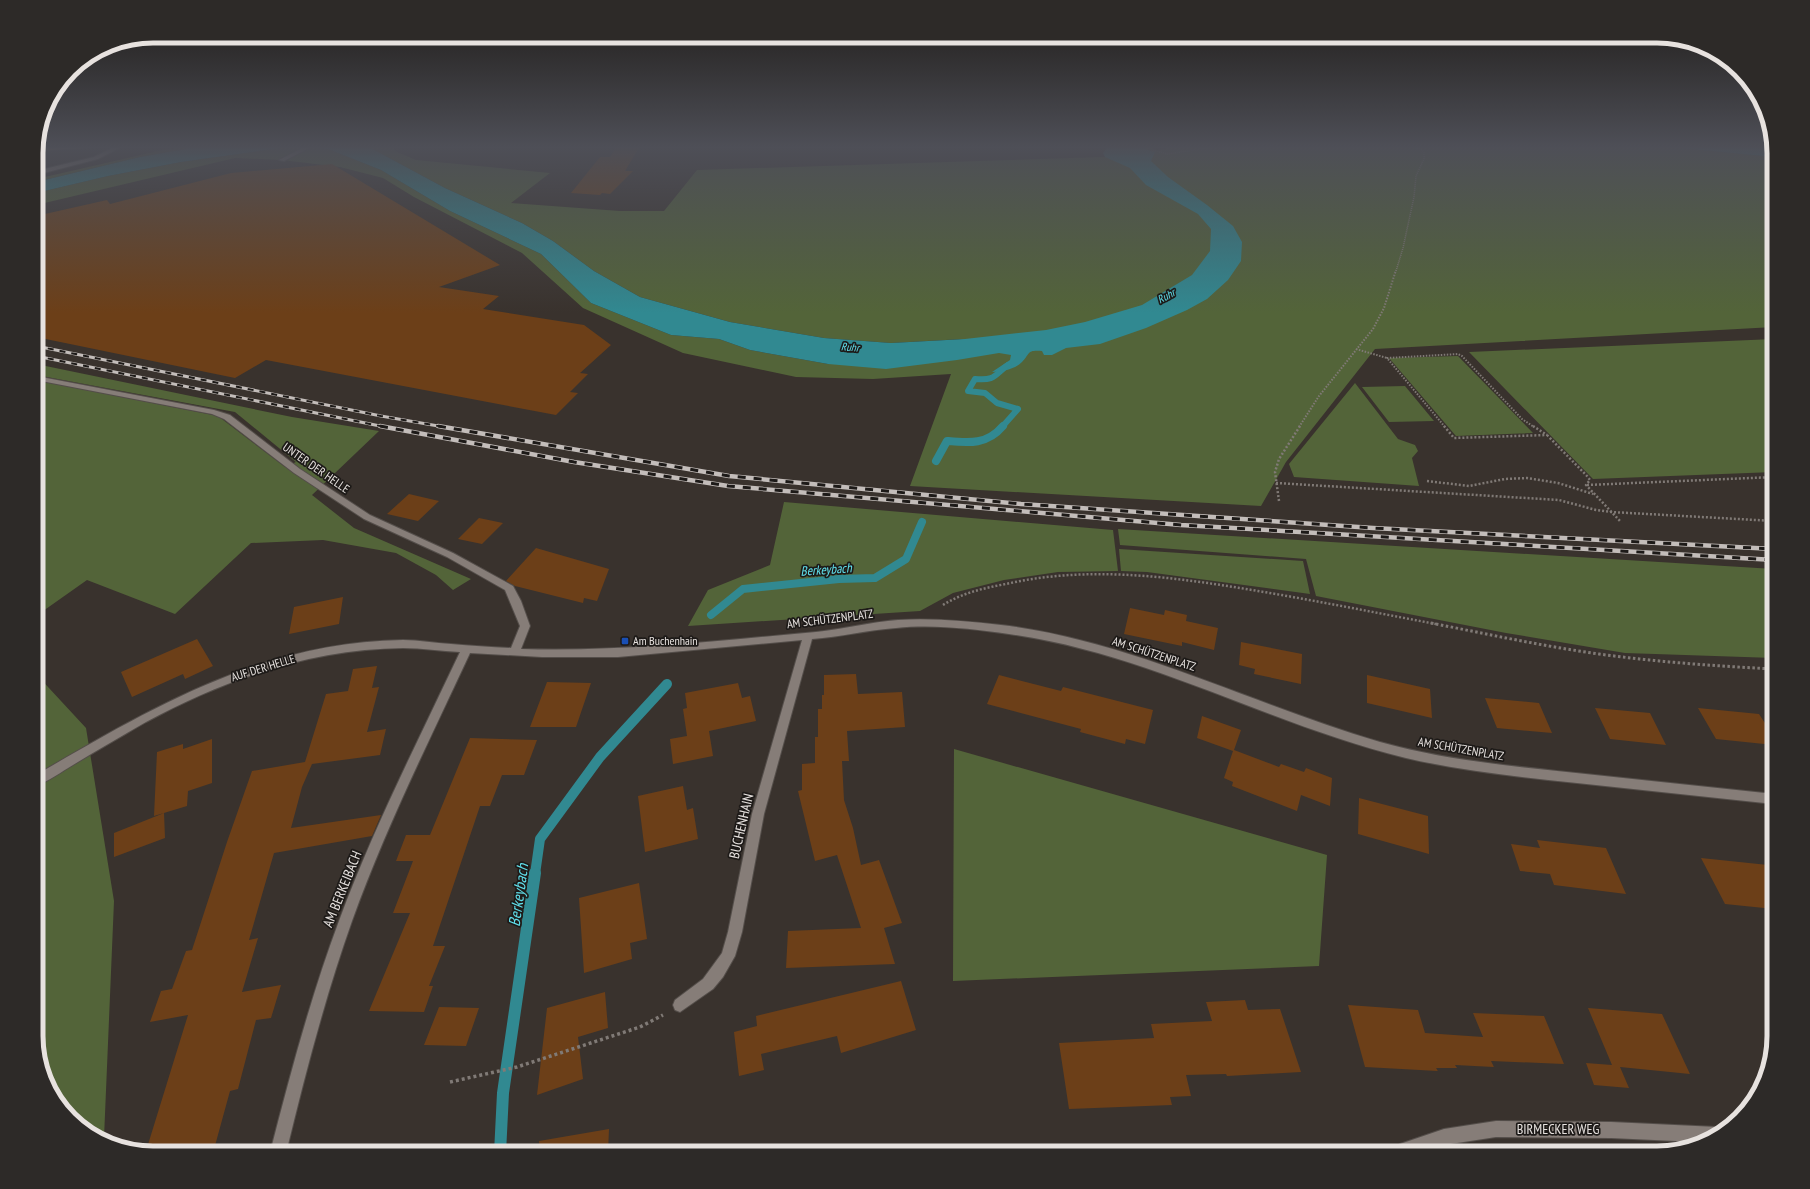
<svg xmlns="http://www.w3.org/2000/svg" width="1810" height="1189" viewBox="0 0 1810 1189" font-family="'PT Sans Narrow',sans-serif">
<style>
.green{fill:#536439}
.water{fill:#318991}
.lines{fill:none;stroke-linecap:round;stroke-linejoin:round}
.stream-far3{stroke:#318991;stroke-width:6}
.stream-far2{stroke:#318991;stroke-width:8}
.stream-far1{stroke:#318991;stroke-width:10}
.stream{stroke:#318991;stroke-width:12}
.building{fill:#6c3f18}
.minor-casing{stroke:#544e4a;stroke-width:2}
.major-casing{stroke:#544e4a;stroke-width:2}
.path-far4{stroke:#807a76;stroke-width:1.5;stroke-dasharray:1 1;stroke-linecap:butt}
.path-far3{stroke:#807a76;stroke-width:2;stroke-dasharray:1.5 1.5;stroke-linecap:butt}
.path-far2{stroke:#807a76;stroke-width:2.5;stroke-dasharray:2 2;stroke-linecap:butt}
.path-far1{stroke:#807a76;stroke-width:3;stroke-dasharray:2.5 2.5;stroke-linecap:butt}
.path{stroke:#807a76;stroke-width:3.5;stroke-dasharray:3 3;stroke-linecap:butt}
.minor{fill:#867d78;fill-rule:evenodd}
.major{fill:#c1915d;fill-rule:evenodd}
.rail-far1-casing{stroke:#c3bdba;stroke-width:3}
.rail-casing{stroke:#c3bdba;stroke-width:4.5}
.rail-far1{stroke:#1d1a18;stroke-width:2;stroke-dasharray:6;stroke-linecap:butt}
.rail{stroke:#1d1a18;stroke-width:3;stroke-dasharray:8;stroke-linecap:butt}
.transit-dot{fill:#1a4fb4;stroke:#1d1a18;stroke-width:1.5}
.labels{text-anchor:middle;stroke-width:3.5;stroke-linejoin:round;paint-order:stroke}
.far-water-label{font-size:11px;font-style:italic;fill:#61e0ec;stroke:#1d1a18}
.street-label{font-size:12px;fill:#e7e2df;stroke:#1d1a18}
.poi-label{font-size:12px;fill:#e7e2df;stroke:#1d1a18;text-anchor:start}
.water-label{font-size:13px;font-style:italic;fill:#61e0ec;stroke:#1d1a18}
.near-street-label{font-size:14px;fill:#e7e2df;stroke:#1d1a18}
.near-water-label{font-size:16px;font-style:italic;fill:#61e0ec;stroke:#1d1a18}
.rim{fill:none;stroke:#e7e2df;stroke-width:5}
</style>
<rect width="100%" height="100%" fill="#39322d"/>
<path class="green" d="M187,146H202L140,157L36,182V179L158,151Z
M294,146L328,149L381,170L450,211L541,254L591,303L671,335L719,339L750,350L828,364L964,339L891,343L824,338L730,322L640,297L594,271L553,241L522,223L445,188L367,146H393L395,151L416,160L550,173L511,203L620,211H664L697,170L1134,156C1144,149 1146,143 1157,151L1174,146H1660L1774,157V327L1375,349L1286,462L1261,506L910,486L951,374L873,379L796,377L683,353L583,308L522,253L414,197L383,178L340,167L282,160L235,158L36,205V193L108,176L181,162Z
M1774,339V472L1593,479L1469,352Z
M1458,356L1533,433L1456,436L1389,358Z
M36,364L292,417L379,431L312,495L354,528L471,579L453,590L436,575L396,553L323,540L251,543L175,614L87,580L36,616V380L218,416L285,467L296,462L235,412L36,375Z
M1355,383L1398,439L1415,445L1418,451L1412,458L1419,486L1294,477L1289,464Z
M1405,386L1434,421L1389,422L1362,387Z
M784,502L1113,530L1118,571L1058,572L1004,580L953,593L920,611L688,626L708,590L770,565Z
M1118,529L1774,569V658L1625,653L1506,633L1316,596L1306,559L1120,545Z
M1119,549L1303,561L1310,594L1147,572L1121,571Z
M36,674L86,728L114,901L104,1138L88,1133L52,1095L36,1043Z
M954,749L1327,855L1319,966L953,981Z"/>
<path class="water" d="M202,146H294L181,162L108,176L36,193V182L140,157Z
M301,146H367L445,188L522,223L553,241L594,271L640,297L730,322L824,338L891,343L965,339L1046,330L1085,322L1142,305L1192,275L1210,251L1211,229L1198,214L1146,185L1130,168L1105,157L1103,153L1108,146H1137L1155,152L1151,161L1168,177L1207,205L1233,226L1242,242L1241,261L1228,280L1207,299L1187,310L1146,328L1100,344L1066,348L1052,355H1044L1042,351C1026,350 1031,353 1022,362C1014,370 1002,371 992,372L1010,360L1011,355L999,353L957,360L886,369L828,364L750,350L719,339L671,335L591,303L541,254L450,211L381,170L328,149Z
M1660,146H1772L1774,157Z"/>
<g class="lines">
<path class="stream-far3" d="M1002,427L1018,409L997,403L985,393L968,391L975,379C996,381 994,375 1008,365"/>
<path class="stream-far2" d="M936,461L947,441C969,443 987,445 1003,426
M711,615L743,589L839,579L875,578L906,559L922,522"/>
<path class="stream-far1" d="M535,874L540,839L600,757L667,684"/>
<path class="stream" d="M500,1153L503,1093L535,873"/>
</g>
<path class="building" d="M617,146H640L625,171H633L610,194L602,193L600,195L571,193L600,157H610Z
M332,164L500,265L439,287L499,296L483,309L584,325L611,345L580,373L588,374L570,392L578,393L556,415L266,360L235,378L36,337V216L107,200L110,204L231,173Z
M409,494L439,501L418,521L387,514Z
M479,518L503,523L482,544L458,539Z
M536,548L609,569L597,601L584,598L583,603L515,586L506,581Z
M343,597L339,624L289,634L294,607Z
M1130,608L1164,615L1165,610L1187,615L1186,621L1218,628L1214,650L1182,642V646L1124,634Z
M197,639L213,666L185,679L183,674L132,697L121,672Z
M1241,642L1302,654L1301,684L1254,674L1255,669L1239,665Z
M377,666L372,688L379,687L367,732L386,729L380,755L312,764L302,787L291,828L381,815L372,836L274,853L249,940L258,938L242,992L281,985L271,1018L256,1020L238,1089L230,1091L213,1153H153L146,1151L188,1015L150,1022L161,991L172,989L186,951L192,950L227,842L252,771L305,762L326,694L348,691L353,669Z
M856,674L858,694L902,692L905,727L847,731L849,761H842L844,800L853,828L861,865L879,860L902,923L884,928L895,964L786,968L788,931L861,928L837,855L815,861L798,791L802,790V764L815,763V737H818V709H822V695H824V675Z
M999,675L1061,691L1063,687L1153,710L1145,744L1126,739L1125,744L1080,732L1081,729L987,704Z
M1367,675L1430,689L1432,718L1367,703Z
M547,682L591,683L576,727H530Z
M738,683L742,698L750,696L756,721L709,731L713,756L673,764L670,739L687,736L683,709L687,708L685,693Z
M1485,698L1539,703L1552,733L1497,728Z
M1595,708L1650,713L1666,745L1610,739Z
M1698,708L1759,714L1774,737V745L1716,739Z
M1202,716L1241,730L1234,750L1279,767L1281,764L1304,772L1306,768L1332,778L1330,806L1301,795L1297,811L1232,786L1233,782L1224,778L1233,751L1197,738Z
M470,738L537,740L524,775H502L490,806H480L433,946H445L429,986H433L424,1012L369,1011L410,913H393L413,861H396L406,835H430Z
M212,739V783L188,791L187,806L154,816L157,752L183,744V749Z
M683,786L687,810L693,808L698,839L645,852L638,796Z
M1359,798L1428,816L1429,854L1358,834Z
M164,813L165,838L114,857V833Z
M1537,840L1606,848L1626,894L1554,885L1550,874L1520,871L1511,844L1540,848Z
M1701,858L1768,865L1774,876V909L1725,904Z
M639,883L647,939L630,943L632,959L584,973L579,898Z
M901,981L916,1030L841,1053L837,1036L761,1054L764,1070L739,1076L734,1032L757,1026L756,1016Z
M605,992L608,1028L578,1037L583,1079L537,1095L547,1008Z
M1245,1000L1248,1010L1280,1009L1301,1072L1227,1076L1226,1074L1186,1075L1191,1096L1170,1097L1172,1105L1069,1109L1059,1043L1154,1038L1151,1024L1212,1021L1206,1002Z
M1348,1005L1418,1010L1425,1033L1483,1037L1473,1013L1544,1016L1564,1064L1491,1061L1494,1067L1455,1065L1457,1068H1436L1438,1071L1365,1067Z
M439,1007L479,1008L466,1046L424,1045Z
M1588,1008L1662,1014L1690,1074L1620,1067L1629,1088L1594,1085L1586,1063L1612,1065Z
M609,1129L608,1153H540L539,1141Z"/>
<g class="lines">
<defs>
<path id="minor" d="M116,146H123L98,159L36,175V171L94,157Z
M306,146H313L284,161L279,160Z
M36,376L214,410L230,415L300,469L370,515L453,553L513,586L521,601L530,626L521,649C620,652 717,641 816,632C843,629 871,622 898,620C932,618 967,621 1001,625C1133,641 1253,705 1380,742C1444,760 1511,766 1576,773C1642,780 1708,787 1774,794V804C1708,797 1643,790 1577,783C1520,777 1462,771 1406,758C1271,725 1148,653 1009,634C973,629 933,624 896,628C868,630 840,637 812,639L764,814L742,932L735,956L723,977L713,989L680,1012L675,1010L673,1005L675,1000L703,979L722,953L728,932L752,814L802,640L618,657H542L470,653C429,741 385,829 352,921C325,997 305,1075 286,1153H270C290,1075 311,996 339,921C373,829 418,741 460,652C441,651 422,648 403,648C312,649 225,679 146,722C122,736 97,750 73,765C61,772 49,781 36,786V775C153,707 263,642 403,640C419,640 435,643 451,644C471,646 491,647 511,648L520,626L505,590L447,557L364,519L294,473L224,419L212,414L36,380Z
M1496,1121L1611,1122L1717,1127L1723,1130L1715,1137L1698,1142L1611,1138L1496,1137L1444,1145L1421,1153H1393L1395,1147L1400,1144L1444,1129Z"/>
<path id="major" d="M66,146H112L36,151V147Z"/>
</defs>
<use href="#minor" class="minor-casing"/>
<use href="#major" class="major-casing"/>
<path class="path-far4" d="M1140,146L1167,154L1221,146
M1396,271L1403,248L1414,197L1416,176L1424,159V153L1422,150L1411,146"/>
<path class="path-far3" d="M1356,349L1387,358
M1299,427L1319,396L1373,329L1384,308L1396,270
M1445,427L1387,358L1458,354L1462,356L1522,419L1534,427"/>
<path class="path-far2" d="M1444,426L1454,438L1547,435
M1533,426L1547,435
M1547,435L1587,476L1590,480L1586,485L1620,521
M1427,481L1469,486L1505,479L1527,478L1558,483L1593,494
M1276,483L1559,500L1596,510L1611,512L1774,521
M1587,485L1774,477
M1279,501L1275,472L1279,459L1300,426
M943,605C962,593 984,588 1006,584C1089,565 1175,577 1258,591C1318,601 1377,613 1436,624"/>
<path class="path-far1" d="M1431,623C1487,634 1542,646 1599,654C1657,662 1715,666 1774,669"/>
<path class="path" d="M450,1082L517,1067L640,1027L663,1015"/>
<use href="#minor" class="minor"/>
<use href="#major" class="major"/>
<defs>
<path id="rail-far1" d="M36,346L381,416L444,427
M36,356L385,427"/>
<path id="rail" d="M380,426L574,462L728,486L1181,525L1774,560
M438,426L729,476L1021,504L1373,528L1774,549"/>
</defs>
<use href="#rail-far1" class="rail-far1-casing"/>
<use href="#rail" class="rail-casing"/>
<use href="#rail-far1" class="rail-far1"/>
<use href="#rail" class="rail"/>
</g>
<linearGradient id="sky" x2="0" y2="1"><stop stop-color="#1f1c19"/><stop offset="0.47" stop-color="#4e4f57"/><stop offset="1" stop-color="#4e4f57" stop-opacity="0"/></linearGradient>
<rect width="1810" height="313" fill="url(#sky)"/>
<rect class="transit-dot" x="621" y="637" width="8" height="8" rx="2"/>
<g class="labels">
<g class="far-water-label">
<text transform="translate(1166 296) rotate(-29)" y="4">Ruhr</text>
<text transform="translate(850 347) rotate(4)" y="4">Ruhr</text>
</g>
<g class="street-label">
<text transform="translate(316 468) rotate(35)" y="4">UNTER DER HELLE</text>
<text transform="translate(830 619) rotate(-7)" y="4">AM SCHÜTZENPLATZ</text>
<text transform="translate(1154 654) rotate(18)" y="4">AM SCHÜTZENPLATZ</text>
<text transform="translate(263 668) rotate(-17)" y="4">AUF DER HELLE</text>
<text transform="translate(1461 749) rotate(10)" y="4">AM SCHÜTZENPLATZ</text>
</g>
<g class="poi-label">
<text x="633" y="645">Am Buchenhain</text>
</g>
<g class="water-label">
<text transform="translate(826 569) rotate(-4)" y="5">Berkeybach</text>
</g>
<g class="near-street-label">
<text transform="translate(741 826) rotate(-77)" y="5">BUCHENHAIN</text>
<text transform="translate(342 889) rotate(-68)" y="5">AM BERKEIBACH</text>
<text x="1558" y="1134">BIRMECKER WEG</text>
</g>
<g class="near-water-label">
<text transform="translate(518 895) rotate(-82)" y="6">Berkeybach</text>
</g>
</g>
<path d="M0 0H1810V1189H0ZM153 43H1657A110 110 0 0 1 1767 153V1036A110 110 0 0 1 1657 1146H153A110 110 0 0 1 43 1036V153A110 110 0 0 1 153 43Z" fill="#2d2a28" fill-rule="evenodd"/>
<path class="rim" d="M153 43H1657A110 110 0 0 1 1767 153V1036A110 110 0 0 1 1657 1146H153A110 110 0 0 1 43 1036V153A110 110 0 0 1 153 43Z"/>
</svg>
